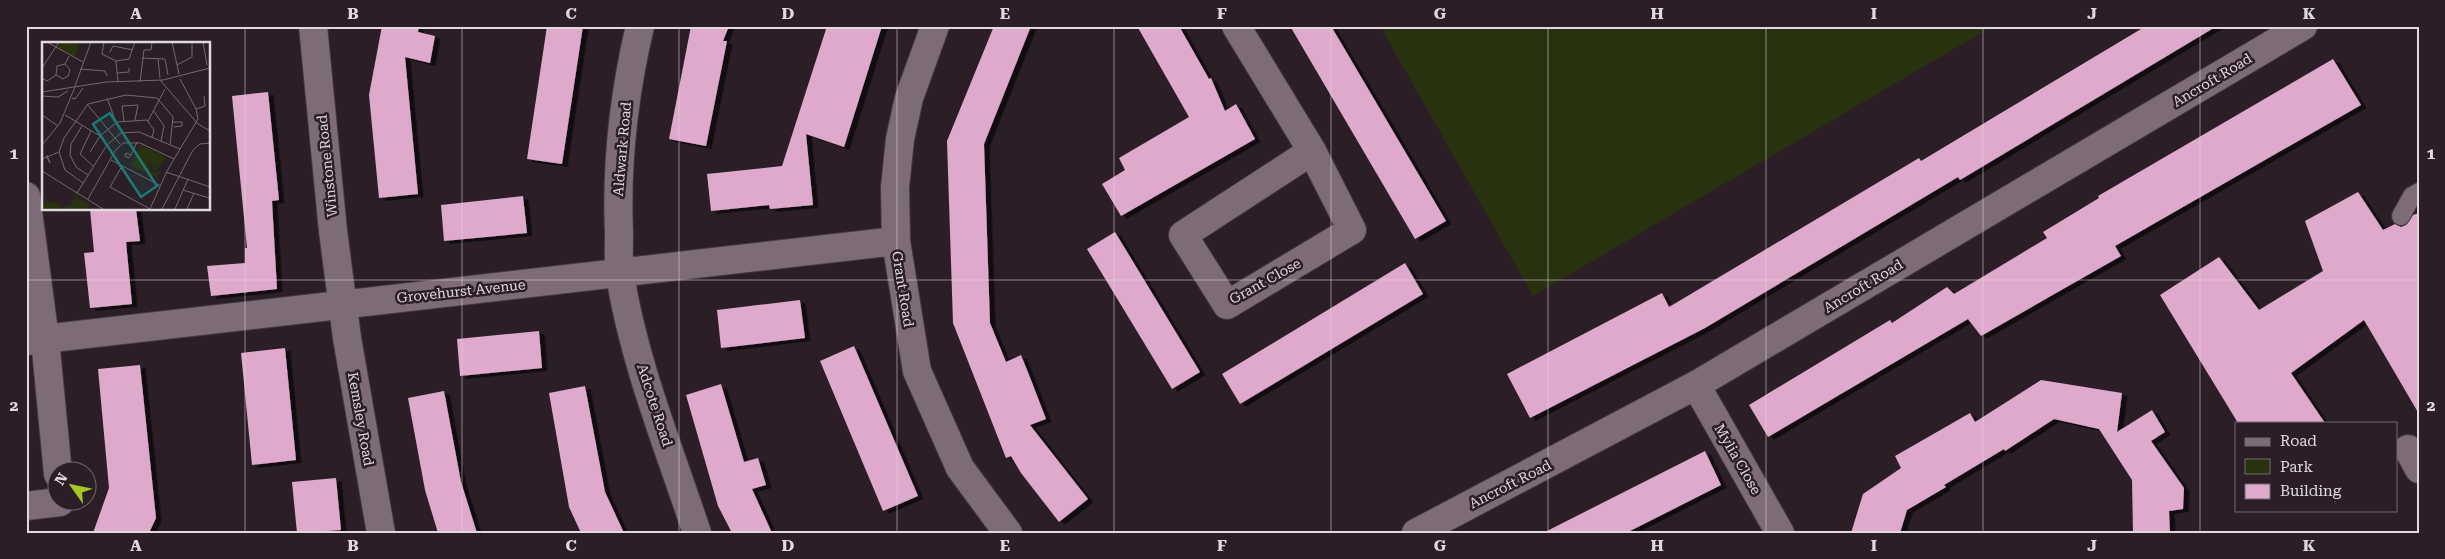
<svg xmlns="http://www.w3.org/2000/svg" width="2445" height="559" viewBox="0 0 2445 559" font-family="'Roboto Serif',serif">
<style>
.green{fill:#29320e}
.building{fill:#dea9cb;filter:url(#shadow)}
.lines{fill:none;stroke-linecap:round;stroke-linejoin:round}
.lane-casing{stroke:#453a41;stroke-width:20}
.street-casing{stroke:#453a41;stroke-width:30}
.lane{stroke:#7d6c77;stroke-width:18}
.street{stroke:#7d6c77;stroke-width:28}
.grid{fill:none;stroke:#e2d9de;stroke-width:1;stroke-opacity:0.55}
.labels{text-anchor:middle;stroke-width:5;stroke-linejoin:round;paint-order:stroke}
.street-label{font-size:14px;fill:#e2d9de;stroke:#2b1e27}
.inset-road{fill:none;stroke:#746970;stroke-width:1}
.view{fill:#1a7b74;fill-opacity:0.15;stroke:#1a7b74;stroke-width:2.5}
.inset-edge{fill:none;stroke:#e2d9de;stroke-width:2.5}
.neatline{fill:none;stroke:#e2d9de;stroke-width:2}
.grid-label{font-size:16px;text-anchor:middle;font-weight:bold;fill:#e2d9de}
</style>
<defs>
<filter id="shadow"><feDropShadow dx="5.5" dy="3" stdDeviation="0" flood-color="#0009"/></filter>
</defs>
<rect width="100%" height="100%" fill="#2b1e27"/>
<path class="green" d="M1380,26H1993L1533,296Z"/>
<path class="building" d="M382,26H419L418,32L435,36L430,63L405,57L418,194L379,198L369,95Z
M547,26H583L562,164L527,159Z
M691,26H729L723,41H727L706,146L669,139Z
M827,26H882L844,147L806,134L813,205L770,209L769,205L711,211L707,174L782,166Z
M994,26H1031L984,144L990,323L1006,362L1021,355L1031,380L1046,419L1030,425L1088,499L1059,522L1021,473L1011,456L1006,458L953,323L947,141Z
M1137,26H1179L1209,79L1211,78L1225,111L1236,104L1255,139L1121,216L1102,184L1125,170L1119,158L1189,117Z
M1290,26H1331L1446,221L1415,239Z
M2146,26H2217L1960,180L1958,177L1705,328L1530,418L1507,374L1662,293L1669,307L1919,158L1921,161Z
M2333,59L2361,105L2115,246L2121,256L1981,336L1968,319L1768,437L1749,405L1890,320L1892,323L1947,287L1954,294L2047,238L2043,232L2099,198L2098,196Z
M268,92L279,200L272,201L277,289L211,296L207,266L245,263V248H247L232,96Z
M2358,192L2383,230L2395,224L2401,227L2406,225L2413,215L2419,213V414L2364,320L2291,373L2325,423H2238L2160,295L2219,257L2259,310L2323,271L2305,221Z
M523,196L527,233L444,241L441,205Z
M90,209H136L140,241L126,242L132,304L90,308L84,253L94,252Z
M1115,232L1200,372L1172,389L1087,249Z
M1405,263L1423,294L1240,404L1222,374Z
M800,300L805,338L721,348L717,310Z
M539,331L542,368L460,376L457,339Z
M854,346L918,496L883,511L820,361Z
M285,348L296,460L252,465L241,353Z
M140,365L156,518L149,533H93L109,488L98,369Z
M2041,380L2122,393L2117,432L2152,410L2165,432L2151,441L2184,488L2183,509L2169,511L2170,533H2133L2132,480L2099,429L2054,419L2005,451L2004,449L1944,485L1946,487L1907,510L1900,533H1851L1863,494L1901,468L1895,456L1970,413L1975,422Z
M721,384L744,462L758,458L766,485L752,489L772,533H732L718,506L686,395Z
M585,386L605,492L624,533H581L569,507L549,393Z
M444,391L461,482L477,533H438L425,490L408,398Z
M1705,451L1721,485L1626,533H1543Z
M336,478L341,530L297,533L292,482Z"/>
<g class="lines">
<defs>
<path id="lane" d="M2401,216L2412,196L2419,192"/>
<path id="street" d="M313,26L333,231L347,338L381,533
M640,26C624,94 616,164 619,233C619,247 618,261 620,275C634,363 669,448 697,533
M935,26L909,98L900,139L895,187L896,241L917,371L960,468L1008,533
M1236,26L1312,151L1352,230L1227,305L1183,235L1312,151
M26,196L45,339L58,474
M26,341L896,241
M1696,385L1780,533
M2408,449L2419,469
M26,506L60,502
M1416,533L1696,385L2303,26"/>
</defs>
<use href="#lane" class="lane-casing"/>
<use href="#street" class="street-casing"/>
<use href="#lane" class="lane"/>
<use href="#street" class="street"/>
</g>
<path class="grid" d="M245,26V533M462,26V533M679,26V533M897,26V533M1114,26V533M1331,26V533M1548,26V533M1766,26V533M1983,26V533M2200,26V533M26,280H2419"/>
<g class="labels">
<g class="street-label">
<text transform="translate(2212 80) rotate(-31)" y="5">Ancroft Road</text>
<text transform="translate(622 149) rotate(-85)" y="5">Aldwark Road</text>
<text transform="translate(327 166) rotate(-96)" y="5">Winstone Road</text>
<text transform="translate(1265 281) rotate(-29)" y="5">Grant Close</text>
<text transform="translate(1863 286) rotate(-31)" y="5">Ancroft Road</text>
<text transform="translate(903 289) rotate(81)" y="5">Grant Road</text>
<text transform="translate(461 291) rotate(-6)" y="5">Grovehurst Avenue</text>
<text transform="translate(655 405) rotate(72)" y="5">Adcote Road</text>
<text transform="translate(361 419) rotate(80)" y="5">Kemsley Road</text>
<text transform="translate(1738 459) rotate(60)" y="5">Mylia Close</text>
<text transform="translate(1510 484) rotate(-27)" y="5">Ancroft Road</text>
</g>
</g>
<g transform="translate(42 42)">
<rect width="168" height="168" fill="#2b1e27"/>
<path d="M20,0H34L37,4L33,15L16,6ZM99,103L124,115L114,129L109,127L116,122L110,124L105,118L109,130H115L120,127L115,136L89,123ZM28,148L36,153L34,156L47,161L46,167H0L6,155L5,159L20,162L18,165L21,167L25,163L28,164L34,154Z" fill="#29320e"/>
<path class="inset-road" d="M5,0L41,20M62,0L60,12L74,19L87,17L93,0M130,0L137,32M161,0L165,23M68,10L71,4L91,8M100,16L123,17L126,33M116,17L118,36M74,19L76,40M135,23L150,15V0M0,26L17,0M38,27L63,29L65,34M75,31L87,30V26M14,33L21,37L26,34L28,28L23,22M0,36L5,39L14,33L15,24L23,22L27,14M118,38L156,82L168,89M98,40L102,8H109L110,0M33,44L49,0M0,50L64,40L121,38L168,26M0,54L16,55L26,49M30,56L33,57L41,46M65,56L74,80M45,62L78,102M154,67L163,64L162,54M111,68L122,84L119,99M0,73L16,84M23,73L58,94M82,79L80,64L96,63L93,78M106,79L123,47M131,80H140V84L132,85M40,84L29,102L28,113L34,125L46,133M49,89L38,112L51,124M0,103L18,81L33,45M48,110L58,94L75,80L105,78L112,88L110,95M89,113L84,111L83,114L87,116L89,113L95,100M4,114L8,121L5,113M0,117L17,110M69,118L119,144M80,124L68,145L108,167L125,129L156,77L154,67L138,37M0,129L61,167M124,130L168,145M41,141L23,128L17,110L22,96L46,62L84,53L115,56L131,75L128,103M141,148L167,156M35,151L65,103L79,91L97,90L138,107M46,157L73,109L81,101H98L132,117M120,167L151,108L158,102L168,101M133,167L146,137M145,167L152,151"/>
<path class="view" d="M68,71L115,144L99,155L51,82Z"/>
<rect width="168" height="168" class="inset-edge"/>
</g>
<rect width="2445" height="559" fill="none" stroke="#2b1e27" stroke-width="55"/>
<rect x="2235" y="422" width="162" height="90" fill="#2b1e27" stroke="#746970"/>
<rect x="2245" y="438" width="25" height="8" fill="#7d6c77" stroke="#746970"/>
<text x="2280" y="446" font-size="15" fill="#e2d9de">Road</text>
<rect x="2245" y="459" width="25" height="15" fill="#29320e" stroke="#746970"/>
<text x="2280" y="472" font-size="15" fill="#e2d9de">Park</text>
<rect x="2245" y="484" width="25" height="15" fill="#dea9cb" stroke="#746970"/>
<text x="2280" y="496" font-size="15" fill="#e2d9de">Building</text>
<g transform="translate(72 486) rotate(303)"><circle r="24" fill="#2b1e27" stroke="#746970"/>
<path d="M0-4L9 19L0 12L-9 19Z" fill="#a5c822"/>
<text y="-8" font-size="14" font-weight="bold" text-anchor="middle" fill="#e2d9de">N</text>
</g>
<rect x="28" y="28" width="2390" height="504" class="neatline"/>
<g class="grid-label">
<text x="136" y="19">A</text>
<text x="353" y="19">B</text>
<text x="571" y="19">C</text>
<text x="788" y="19">D</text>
<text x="1005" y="19">E</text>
<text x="1222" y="19">F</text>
<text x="1440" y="19">G</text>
<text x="1657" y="19">H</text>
<text x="1874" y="19">I</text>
<text x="2092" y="19">J</text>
<text x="2309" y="19">K</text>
<text x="14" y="159">1</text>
<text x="2431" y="159">1</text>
<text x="14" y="411">2</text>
<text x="2431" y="411">2</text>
<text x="136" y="551">A</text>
<text x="353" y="551">B</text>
<text x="571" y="551">C</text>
<text x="788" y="551">D</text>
<text x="1005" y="551">E</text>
<text x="1222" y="551">F</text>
<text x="1440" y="551">G</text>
<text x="1657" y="551">H</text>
<text x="1874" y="551">I</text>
<text x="2092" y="551">J</text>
<text x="2309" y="551">K</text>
</g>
</svg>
